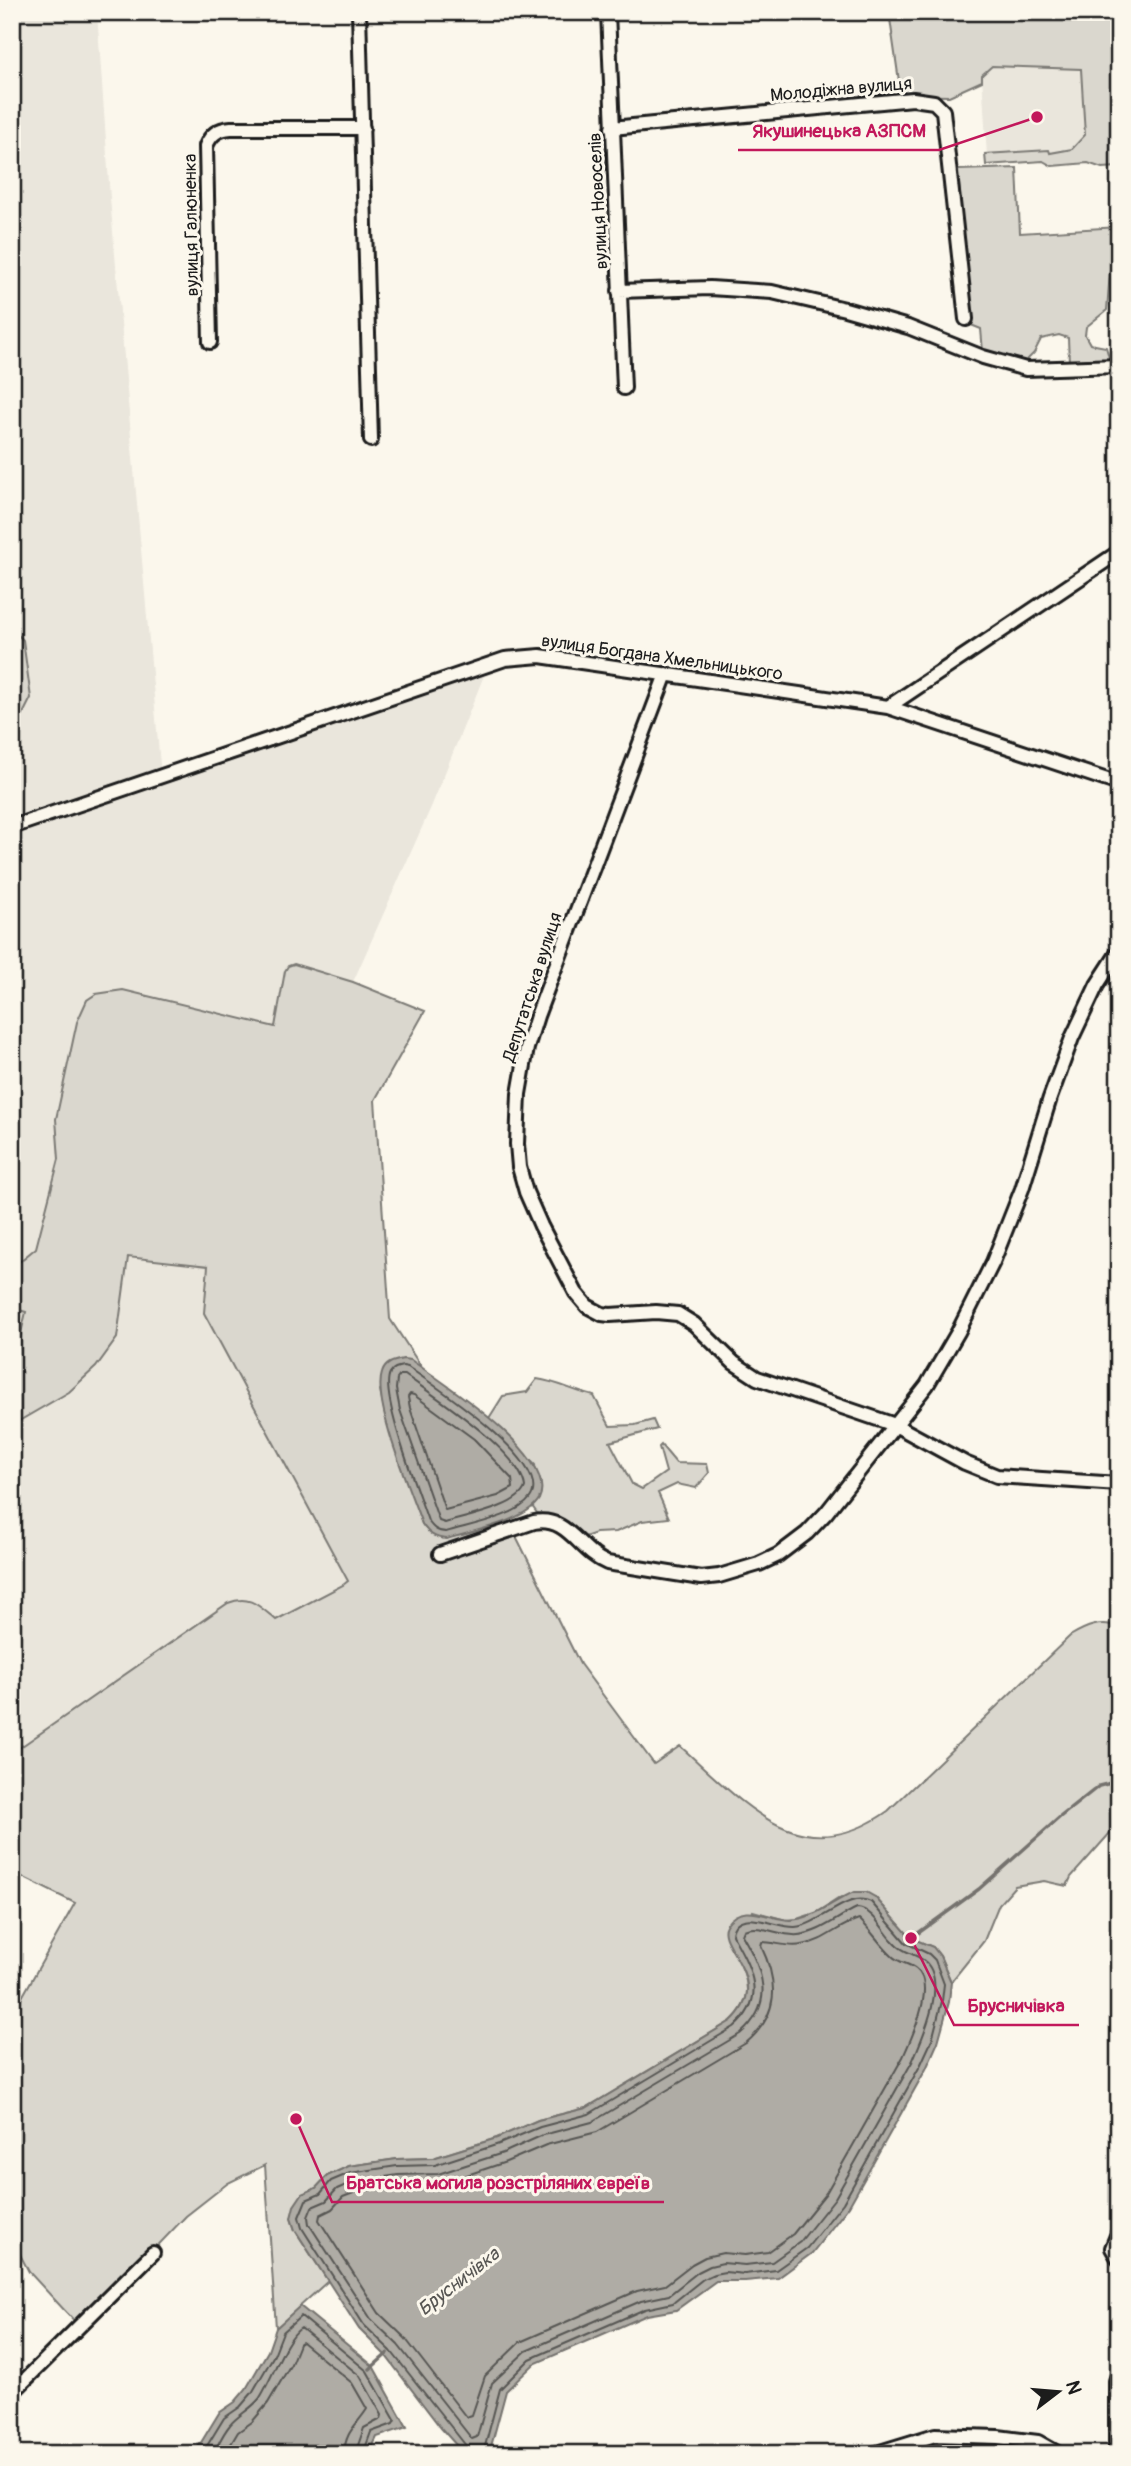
<svg xmlns="http://www.w3.org/2000/svg" width="1131" height="2466" viewBox="0 0 1131 2466" font-family="Pangolin,sans-serif">
<style>
.built{fill:#eae6dc}
.green{fill:#dad7ce;stroke:#7b7a75;stroke-width:2}
.water{fill:#afaca5;stroke:#74726e;stroke-width:2}
.lines{fill:none;stroke-linecap:round;stroke-linejoin:round}
.shore{stroke:#575653;stroke-width:2}
.stream{stroke:#74726e;stroke-width:3.5}
.street-casing{stroke:#1c1c1c;stroke-width:18}
.street{stroke:#fbf7ec;stroke-width:12}
.labels{text-anchor:middle;stroke-width:6;stroke-linejoin:round;paint-order:stroke}
.street-label{font-size:18px;fill:#1c1c1c;stroke:#fbf7ec}
.water-label{font-size:19px;font-style:italic;fill:#575653;stroke:#fbf7ec}
.leader{fill:none;stroke:#c2185b;stroke-width:2.5}
.callout-dot{fill:#c2185b;stroke:#fbf7ec;stroke-width:2.5}
.callout-label{font-size:19px;text-anchor:middle;font-weight:bold;fill:#c2185b;stroke:#fbf7ec;stroke-width:6;stroke-linejoin:round;paint-order:stroke}
</style>
<rect width="100%" height="100%" fill="#fbf7ec"/>
<filter id="ink" filterUnits="userSpaceOnUse"><feTurbulence type="fractalNoise" baseFrequency=".0143" numOctaves="2"/><feDisplacementMap in="SourceGraphic" scale="14" xChannelSelector="R" yChannelSelector="G"/><feConvolveMatrix kernelMatrix="1 2 1 2 8 2 1 2 1" color-interpolation-filters="sRGB"/></filter>
<g filter="url(#ink)">
<path class="built" d="M12,12H97L110,198L161,776L489,663L432,805L353,982L294,964L285,971L275,1028L123,990L56,1119L59,1159L41,1228L128,1256L209,1266L204,1313L348,1581L276,1620L254,1602L12,1753Z
M992,66L1081,68L1085,135L1071,149L1050,154L987,157L982,76Z"/>
<path class="green" d="M889,12H1119V167L1102,168L1088,163L1052,166L1043,161L986,165L985,154L1049,150L1050,153L1072,149L1085,135L1081,69L992,66L982,75V81L949,96L901,95Z
M1017,168L1020,233L1119,227V271L1110,272L1107,310L1086,327L1085,335L1090,344L1106,347L1110,361L1069,362L1068,338L1059,335L1041,339L1034,353L1025,362L983,352L981,329L971,325L958,170Z
M12,629L23,640L31,698L21,718L12,722Z
M294,964L353,982L425,1011L375,1100L390,1319L422,1368L410,1364L380,1390L385,1414L422,1524C439,1551 482,1528 508,1520L580,1664L654,1764L680,1746C743,1802 800,1874 888,1811L1070,1636C1085,1627 1102,1619 1119,1628V1823L1071,1877L1067,1886L1044,1881L1015,1886L999,1904L984,1941L951,1982L940,1956L933,1947L911,1938L875,1897H841L818,1912L797,1919L786,1920L753,1911L736,1955C749,1980 754,2000 731,2021L586,2108L538,2120L497,2138L433,2158L397,2159L349,2166L327,2176L316,2188L302,2194L291,2218L295,2230L328,2281L276,2328L265,2165L228,2183L186,2216L80,2327L29,2272L12,2239V2015L75,1903L12,1872V1753L228,1603C250,1594 259,1606 276,1620L343,1585L348,1581L204,1313L208,1266L128,1257L117,1338L96,1367L69,1392L12,1425V1372L26,1312L12,1308V1277L19,1262L36,1248L59,1159L56,1119L77,1022L87,1000L96,994L123,990L275,1027L285,971L288,966Z
M537,1379C558,1382 573,1391 594,1396L610,1426L635,1425L653,1420L657,1429L610,1442L632,1484L642,1489L666,1472L659,1447L661,1445L676,1463L707,1464L709,1473L696,1488L677,1484L658,1493L669,1518L642,1521L616,1532L596,1533L582,1538L562,1520L537,1513L532,1506L539,1499L535,1465L489,1418L503,1396L527,1392Z"/>
<path class="water" d="M403,1359L411,1360C439,1380 560,1457 539,1499C527,1521 469,1532 447,1539C434,1538 429,1534 422,1524C411,1493 372,1402 382,1373C385,1363 393,1361 403,1359Z
M854,1892H866L875,1897L911,1938L933,1947L940,1956L951,1982L949,2002L938,2042L926,2069L849,2206L812,2253L778,2278L745,2281H716L676,2310L647,2315L534,2364L506,2391L489,2454H464L441,2428L386,2356L359,2329L295,2230L291,2218L294,2206L302,2194L316,2188L327,2176L349,2166L397,2159L433,2158L497,2138L538,2120L586,2108L731,2021C775,1980 714,1945 726,1925C742,1900 770,1920 791,1920C814,1919 833,1901 854,1892Z
M300,2306L373,2366L407,2427L377,2437L369,2454H194L219,2413L235,2402L246,2389L268,2351L276,2328Z"/>
<g class="lines">
<path class="shore" d="M403,1366L408,1367C432,1384 555,1464 530,1498C517,1517 468,1525 446,1532C437,1532 433,1528 428,1521C419,1494 379,1394 390,1373C393,1368 397,1367 403,1366Z
M400,1375H405C434,1396 521,1452 525,1487C519,1507 464,1517 445,1523L439,1521L400,1410L396,1389L397,1379Z
M410,1394L414,1395L474,1439L512,1479L513,1488L498,1496L445,1510L410,1408L408,1397Z
M857,1908C871,1908 883,1930 892,1940C904,1954 910,1951 923,1960C950,1979 922,2039 912,2062L835,2198L800,2242L772,2262L745,2265L723,2263L710,2266L698,2272L669,2295L641,2301L526,2351L492,2383L477,2437L472,2439L398,2345L371,2319L309,2224L308,2217L312,2207L326,2201L337,2189L353,2182L398,2175L438,2174L503,2153L543,2135L592,2122L740,2034C776,2003 763,1970 742,1935L744,1930C759,1923 781,1937 798,1935C820,1933 837,1917 857,1908Z
M859,1919C871,1930 880,1945 892,1956C899,1963 909,1963 916,1969C937,1985 911,2039 903,2057L826,2193L793,2234L768,2252L745,2255L723,2253L705,2257L692,2264L665,2285L637,2291L520,2342L485,2376L472,2415L466,2417L405,2338L379,2313L319,2220L320,2215L332,2209L343,2197L356,2192L399,2185L440,2184L506,2162L546,2145L597,2132L746,2043C779,2015 779,1983 761,1946L762,1942C775,1942 788,1948 802,1945C824,1942 839,1925 859,1919Z
M202,2454L224,2418L240,2407L252,2393L274,2355L283,2332L301,2316L367,2371L395,2420L393,2424L371,2432L363,2454
M213,2454C218,2445 223,2433 230,2425C238,2415 250,2410 259,2399C272,2380 285,2338 301,2328L360,2376L382,2415L381,2419L364,2428L355,2454
M225,2454L238,2432L252,2422L268,2403L291,2364L299,2344L302,2342L352,2383L367,2409C357,2425 345,2431 344,2454
M469,2454L467,2447L391,2351L364,2325L302,2228L299,2217L306,2200L320,2194L331,2181L350,2173L397,2166L435,2165L499,2144L540,2127L589,2114L734,2027C769,1997 750,1967 732,1934C736,1905 777,1928 795,1927C821,1925 848,1890 871,1902L906,1943L929,1954L935,1960L944,1984L942,2001L932,2040L920,2066L843,2203L807,2248L776,2270L745,2274L725,2272L714,2274L703,2279L673,2303L645,2309L530,2359L500,2389L483,2454"/>
<path class="stream" d="M910,1939L979,1889L1060,1817L1099,1786L1119,1781
M370,2369L388,2353"/>
<defs>
<path id="street" d="M359,12L371,440
M608,12L624,388
M612,128L913,99L934,102L943,111L966,319
M619,291L710,288L772,292L845,309L908,327L983,357L1026,369L1119,366
M210,342L206,146C211,134 218,129 231,128H363
M666,674L537,1016L527,1048L519,1094L517,1144L519,1167L526,1192L541,1226L576,1293L587,1306L602,1314L610,1315L656,1312L678,1314L694,1324L734,1363L757,1378L895,1425L965,1463L997,1476L1119,1484
M888,707L1119,784
M12,827L505,659L540,656L888,707L1119,552
M440,1554L534,1522C569,1516 578,1551 607,1563L701,1578L719,1576L759,1564L778,1555L807,1533L826,1513L927,1385L958,1332L993,1262L1022,1189L1050,1098L1072,1038L1097,985L1119,951
M1119,2231L1112,2248L1119,2260
M12,2393L153,2253
M873,2454L935,2435L998,2437L1038,2442L1059,2454
M1116,2454V2381L1119,2371"/>
</defs>
<use href="#street" class="street-casing"/>
<use href="#street" class="street"/>
</g>
</g>
<g class="labels">
<g class="street-label">
<text transform="translate(841 89) rotate(-5)" y="6">Молодіжна вулиця</text>
<text transform="translate(598 201) rotate(-93)" y="6">вулиця Новоселів</text>
<text transform="translate(191 225) rotate(-91)" y="6">вулиця Галюненка</text>
<text transform="translate(662 657) rotate(8)" y="6">вулиця Богдана Хмельницького</text>
<text transform="translate(532 987) rotate(-72)" y="6">Депутатська вулиця</text>
</g>
<g class="water-label">
<text transform="translate(458 2281) rotate(-38)" y="7">Брусничівка</text>
</g>
</g>
<path class="leader" d="M1037 117L939 150H738M911 1938L954 2025H1079M296 2119L332 2202H664"/>
<g class="callout-dot">
<circle cx="1037" cy="117" r="7"/>
<circle cx="911" cy="1938" r="7"/>
<circle cx="296" cy="2119" r="7"/>
</g>
<g class="callout-label">
<text x="839" y="137">Якушинецька АЗПСМ</text>
<text x="1016" y="2012">Брусничівка</text>
<text x="498" y="2189">Братська могила розстріляних євреїв</text>
</g>
<rect width="1131" height="2466" fill="none" stroke="#fbf7ec" stroke-width="42"/>
<rect x="21" y="21" width="1089" height="2424" fill="none" stroke="#1c1c1c" stroke-width="2.5" filter="url(#ink)"/>
<g transform="translate(1058 2392) rotate(74)" stroke="#fbf7ec" stroke-width="5" paint-order="stroke">
<path d="M0-5L12 26L0 18L-12 26Z" fill="#1c1c1c"/>
<text y="-10" font-size="19" font-weight="bold" text-anchor="middle" fill="#1c1c1c">N</text>
</g>
</svg>
